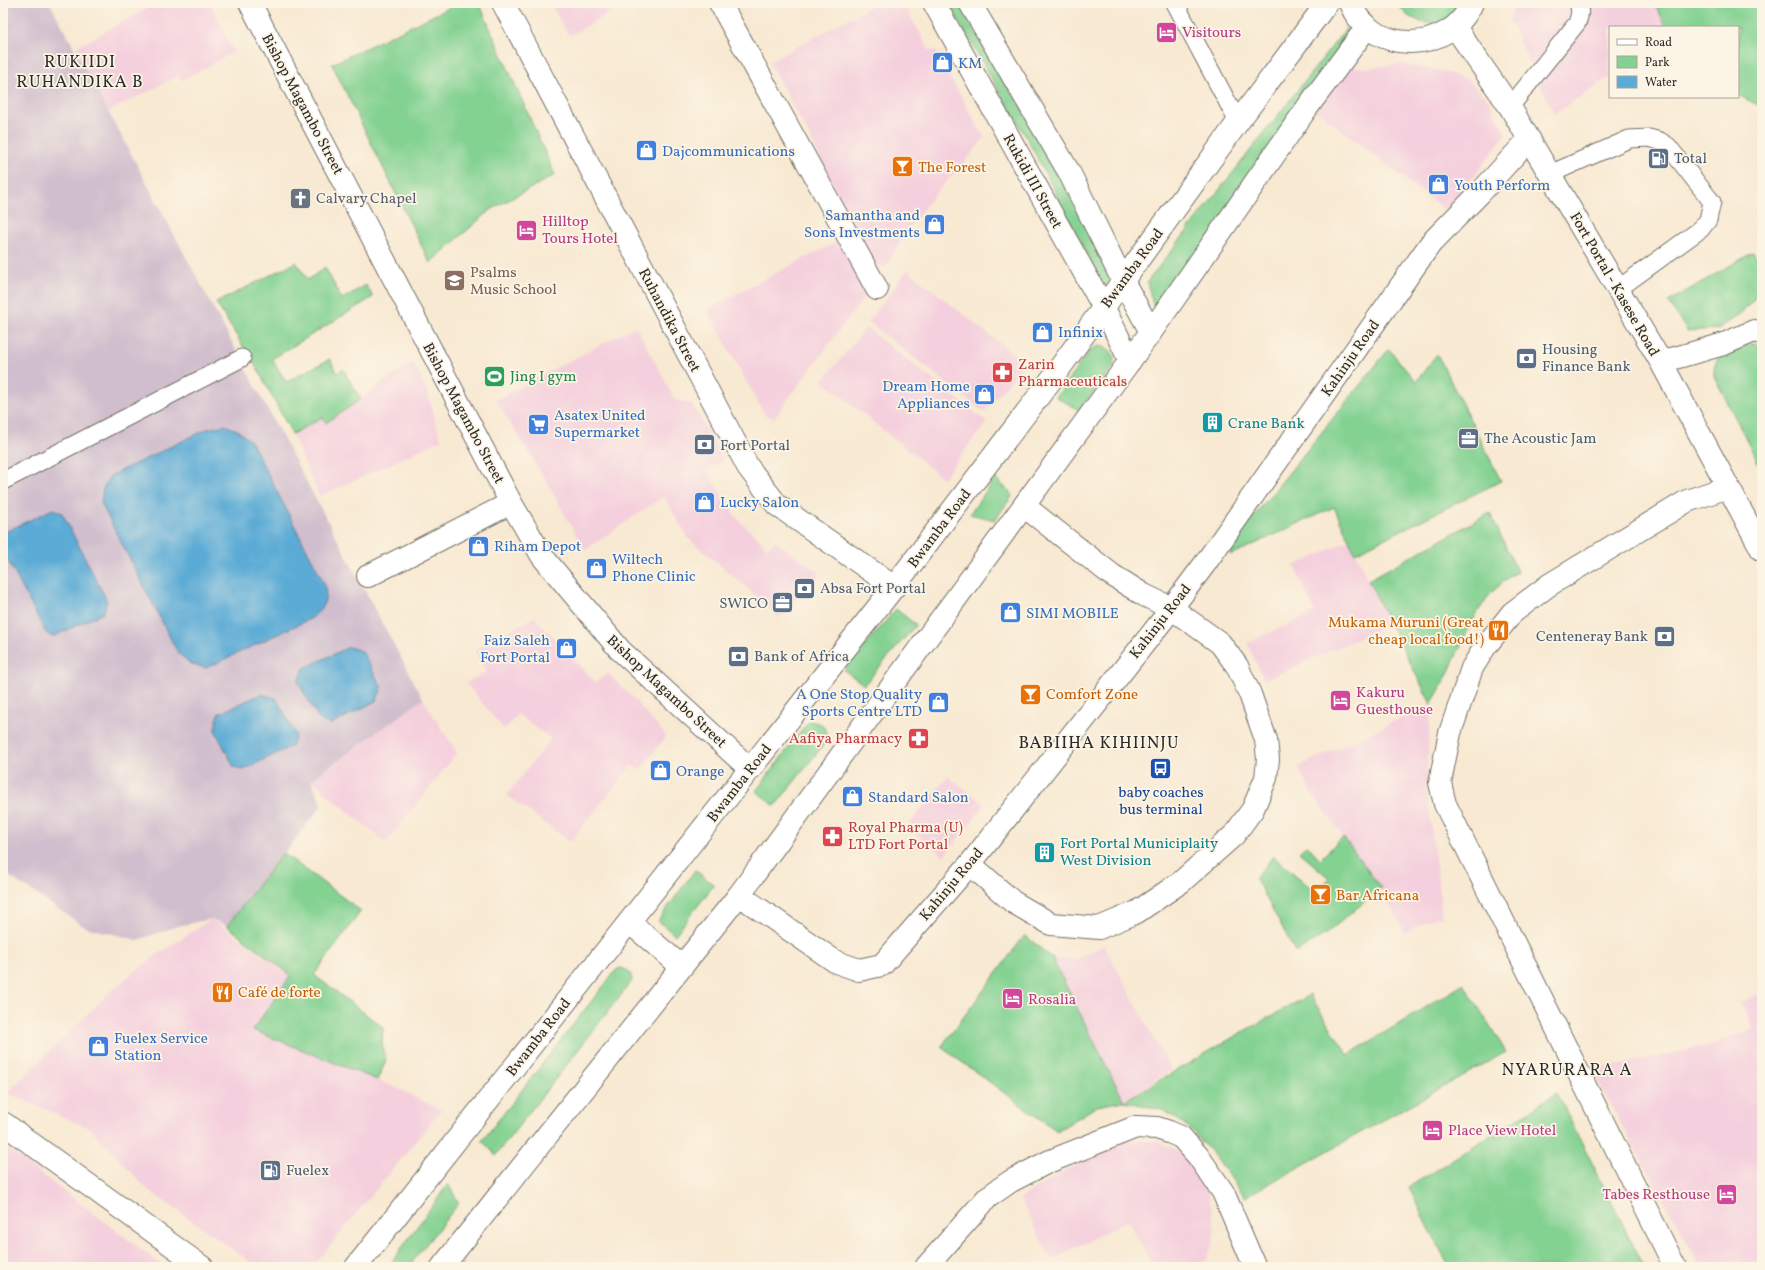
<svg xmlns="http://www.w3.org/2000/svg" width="1765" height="1270" viewBox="0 0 1765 1270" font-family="Vollkorn,serif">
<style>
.built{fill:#f4cfdd}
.industrial{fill:#d0bdcd}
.green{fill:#83d292;stroke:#577e5e}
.water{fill:#5babd6;stroke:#436b80}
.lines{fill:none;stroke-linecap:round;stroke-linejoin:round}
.service-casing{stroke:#736e65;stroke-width:19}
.minor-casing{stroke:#736e65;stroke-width:24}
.primary-casing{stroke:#736e65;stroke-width:24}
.trunk-casing{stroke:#736e65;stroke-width:24}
.service{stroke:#fff;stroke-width:17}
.minor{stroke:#fff;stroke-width:22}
.primary{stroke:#fff;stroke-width:22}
.trunk{stroke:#fff;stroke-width:22}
.labels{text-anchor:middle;stroke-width:3.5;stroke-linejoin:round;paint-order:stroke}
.hotel-label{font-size:15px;fill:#b23c85;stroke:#fcf5e5;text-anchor:start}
.shop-label{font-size:15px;fill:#366cbe;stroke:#fcf5e5;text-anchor:start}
.street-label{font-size:15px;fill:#2b2b2b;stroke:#fcf5e5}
.service-label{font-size:15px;fill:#4e5e75;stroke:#fcf5e5;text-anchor:start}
.food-label{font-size:15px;fill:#c56008;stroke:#fcf5e5;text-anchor:start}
.worship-label{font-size:15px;fill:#5b616d;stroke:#fcf5e5;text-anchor:start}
.education-label{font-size:15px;fill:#785e54;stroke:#fcf5e5;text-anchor:start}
.health-label{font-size:15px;fill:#be3a42;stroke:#fcf5e5;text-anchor:start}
.leisure-label{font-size:15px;fill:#27864d;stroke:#fcf5e5;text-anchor:start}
.culture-label{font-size:15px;fill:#0d838f;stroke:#fcf5e5;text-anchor:start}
.transit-label{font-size:15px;fill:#164399;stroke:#fcf5e5}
.quarter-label{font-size:17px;letter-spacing:1px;fill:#2b2b2b;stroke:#fcf5e5}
</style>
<rect width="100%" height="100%" fill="#fcf5e5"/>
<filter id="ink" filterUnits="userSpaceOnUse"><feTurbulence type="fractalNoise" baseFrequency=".025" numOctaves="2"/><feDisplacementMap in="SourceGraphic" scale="8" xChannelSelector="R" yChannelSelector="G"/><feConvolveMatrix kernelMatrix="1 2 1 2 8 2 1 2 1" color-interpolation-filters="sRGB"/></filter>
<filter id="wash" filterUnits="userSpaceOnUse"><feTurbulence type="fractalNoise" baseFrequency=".012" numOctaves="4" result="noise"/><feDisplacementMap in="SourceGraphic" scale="16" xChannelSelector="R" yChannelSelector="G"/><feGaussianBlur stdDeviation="0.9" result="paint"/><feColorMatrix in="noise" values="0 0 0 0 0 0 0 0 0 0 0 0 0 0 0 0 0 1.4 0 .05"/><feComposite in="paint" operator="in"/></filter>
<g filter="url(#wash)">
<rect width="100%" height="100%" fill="#f8e9d2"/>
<path class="built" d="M157,3H210L234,52L181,81L178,76L105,113L77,47Z
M550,3H627L569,36Z
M877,3H903L930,51L935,50L984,138L964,163L939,189L908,228L886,267L875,266L804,126L769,62Z
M1516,3H1654L1667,27H1610V77L1554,114L1509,20Z
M1402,64L1442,71L1467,79L1487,98L1506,134L1455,201L1449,213L1309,105L1338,66L1368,68Z
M840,240L868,292L774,418L765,415L707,309Z
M907,270L1025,363L984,412L868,322Z
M636,326L675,400L692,404L723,460L706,470L736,517L767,548L775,541L820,573L779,618L753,593L688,538L664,496L585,550L542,474L496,400Z
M866,328L987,422L943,478L822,381Z
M413,362L427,391L441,440L319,497L292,434L323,417L326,423Z
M1350,540L1368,580L1391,624L1264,680L1247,643L1315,612L1294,566Z
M534,617L596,683L607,673L634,699L666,736L640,771L632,765L570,842L507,795L551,739L518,714L504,730L466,683L486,672L475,650Z
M423,699L457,753L386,843L311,780Z
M1431,704L1426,785L1442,916L1427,921L1405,933L1381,888L1313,795L1298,767Z
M948,776L985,805L944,856L907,827Z
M211,919L292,975L253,1030L392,1086L441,1110L313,1267H258L147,1189L91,1129L7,1093L113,989L151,959Z
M1104,945L1171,1070L1124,1101L1052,958L1074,960Z
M1762,992V1260L1746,1267H1701L1591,1070L1707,1046L1754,1028L1740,1003Z
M1132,1140L1159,1142L1175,1149L1195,1163L1209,1194L1215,1230L1212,1245L1207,1259L1190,1267H1153L1128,1220L1051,1260L1020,1198L1107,1145Z
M3,1145L164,1267H3Z"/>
<path class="industrial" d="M3,3H50L423,699L311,780L322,805L227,926L211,919L178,926L138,940L85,927L3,872Z"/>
<path class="green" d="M459,3H479L555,175L490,210L430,263L332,64Z
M948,3H958L1029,121L1116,282L1109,289L1100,279L1030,144Z
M1396,3H1463L1452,18L1437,24L1421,22L1408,16Z
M1654,3H1762V107L1738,95V27H1667Z
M1348,26L1358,40L1157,320L1147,282Z
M1753,252L1762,267V286L1758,294L1742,313L1718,329L1687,331L1668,302Z
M296,262L308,280L325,267L342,299L366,285L373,297L272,359L286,382L330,359L337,373L343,369L361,399L326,423L323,417L292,434L258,370L216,303Z
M1750,344H1756L1762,351V470L1714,376C1713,351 1730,351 1750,344Z
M1098,346C1112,347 1117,357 1112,369L1079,410L1056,397L1090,350Z
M1389,349L1416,382L1437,354L1501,481L1355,553L1334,507L1231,555L1228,548Z
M995,478L1013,495L995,520L970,514Z
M1490,513L1517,571C1507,579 1495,588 1487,598C1463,631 1453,671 1431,704L1368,580Z
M896,609L916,625L864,685L844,670Z
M809,721C822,723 825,725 828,739L775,806L756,791Z
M1343,837L1381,888L1327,933L1296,953L1255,877L1262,871L1273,856L1317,893L1329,878L1299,852L1307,845L1320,859Z
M283,853L361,911L314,975L383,1027L382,1044L386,1061L377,1080L253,1030L291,975L227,926Z
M695,870L714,885L675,935L658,921Z
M1025,935L1052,958L1124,1101L1244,1031L1310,995L1348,1055L1464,984L1506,1052L1245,1197L1216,1158L1190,1128L1163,1110L1124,1101L1097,1106L1057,1131L941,1047Z
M620,968C627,969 632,973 632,981L496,1155L482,1141L616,970Z
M1557,1093L1644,1267H1449L1409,1187Z
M448,1184L459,1203L408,1267H388Z"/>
<path class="water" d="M225,425L237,430L251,441L325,585C328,600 323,608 312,618L206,668L191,664L178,653L101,503L103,488L110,476L207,429Z
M53,509L62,513L107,601L103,613L52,637L46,633L3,551V533Z
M349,647L362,651L382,688L376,701L330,725L319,719L298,682L304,668Z
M261,694L276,698L296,735L292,746L243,770L234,767L215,730L218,714Z"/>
</g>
<g filter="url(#ink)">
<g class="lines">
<defs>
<path id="service" d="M1175,3L1238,122
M1510,107L1577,23C1580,16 1581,10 1578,3
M1550,174L1629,139L1649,138L1660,141L1668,146L1712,202L1708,220L1701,229L1618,289
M3,481L242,358"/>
<path id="minor" d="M250,3L511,503L542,556L620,650L750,769
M503,3L748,467L777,505L894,587
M720,3L877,289
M934,3L1104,308L1130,361
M970,3L1069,172L1123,281L1151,332
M1661,362L1724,344L1754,331L1762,333
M368,576L511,503
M970,864L1013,902L1051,924L1099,928L1137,912L1181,882L1234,835L1253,809L1266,778L1268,759L1266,740L1250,694L1237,666L1220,643L1171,608L1144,595L1112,575L1024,506
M739,895L836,962L859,970L882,965L970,864L1165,617L1204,565L1431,243L1480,193L1529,139
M3,1123L202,1267
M926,1267L988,1197L1011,1181L1048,1162L1136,1127L1157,1128L1169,1132L1181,1137L1198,1156L1223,1192L1255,1267
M1675,1267L1445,804L1440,783L1444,762L1450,733L1472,668L1485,647L1512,613L1549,585L1687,501L1728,487"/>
<path id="primary" d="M629,922L681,966
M356,1267L894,587L1051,380L1238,122L1327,3
M442,1267L739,895L1151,332L1309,105L1367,27"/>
<path id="trunk" d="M1350,3C1371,56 1450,54 1472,3
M1455,27L1510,107L1661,362L1762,550"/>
</defs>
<use href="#service" class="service-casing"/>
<use href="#minor" class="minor-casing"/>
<use href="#primary" class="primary-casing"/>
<use href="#trunk" class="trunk-casing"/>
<use href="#service" class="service"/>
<use href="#minor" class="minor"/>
<use href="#primary" class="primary"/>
<use href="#trunk" class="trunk"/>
</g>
</g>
<defs>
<symbol id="hotel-square" viewBox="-11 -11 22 22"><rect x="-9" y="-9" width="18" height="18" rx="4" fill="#d1479c" stroke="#fcf5e5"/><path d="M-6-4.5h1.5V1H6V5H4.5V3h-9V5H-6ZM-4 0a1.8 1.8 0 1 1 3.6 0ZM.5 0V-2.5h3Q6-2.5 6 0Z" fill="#fff"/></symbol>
<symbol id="shop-square" viewBox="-11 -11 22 22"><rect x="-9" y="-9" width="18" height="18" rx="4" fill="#3f7fe0" stroke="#fcf5e5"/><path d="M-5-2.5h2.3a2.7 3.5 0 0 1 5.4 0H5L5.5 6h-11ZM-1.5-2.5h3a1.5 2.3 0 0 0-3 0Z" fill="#fff"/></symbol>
<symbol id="fuel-square" viewBox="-11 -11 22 22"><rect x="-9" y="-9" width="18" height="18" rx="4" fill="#5c6f8a" stroke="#fcf5e5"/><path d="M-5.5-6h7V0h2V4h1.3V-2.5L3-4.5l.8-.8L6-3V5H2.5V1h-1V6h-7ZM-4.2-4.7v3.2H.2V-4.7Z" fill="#fff"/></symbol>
<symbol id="bar-square" viewBox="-11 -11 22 22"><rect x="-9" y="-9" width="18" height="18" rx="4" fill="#e8710a" stroke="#fcf5e5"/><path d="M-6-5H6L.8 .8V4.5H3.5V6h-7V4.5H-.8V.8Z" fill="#fff"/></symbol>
<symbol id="church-square" viewBox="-11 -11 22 22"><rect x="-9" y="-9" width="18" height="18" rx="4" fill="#6b7280" stroke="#fcf5e5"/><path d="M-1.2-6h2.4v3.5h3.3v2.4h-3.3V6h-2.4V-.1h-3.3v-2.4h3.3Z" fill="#fff"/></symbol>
<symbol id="school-square" viewBox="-11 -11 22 22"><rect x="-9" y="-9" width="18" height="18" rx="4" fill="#8d6e63" stroke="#fcf5e5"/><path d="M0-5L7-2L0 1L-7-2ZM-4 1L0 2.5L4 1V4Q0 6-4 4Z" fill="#fff"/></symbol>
<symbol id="bank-square" viewBox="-11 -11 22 22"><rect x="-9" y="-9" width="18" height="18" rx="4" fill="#5c6f8a" stroke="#fcf5e5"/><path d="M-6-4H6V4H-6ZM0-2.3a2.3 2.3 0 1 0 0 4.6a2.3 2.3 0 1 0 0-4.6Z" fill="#fff"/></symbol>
<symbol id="pharmacy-square" viewBox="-11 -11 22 22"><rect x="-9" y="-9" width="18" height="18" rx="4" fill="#e0444e" stroke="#fcf5e5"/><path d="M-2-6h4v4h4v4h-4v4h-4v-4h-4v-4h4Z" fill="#fff"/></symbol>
<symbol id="stadium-square" viewBox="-11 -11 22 22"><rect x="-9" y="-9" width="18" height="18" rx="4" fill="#2e9e5b" stroke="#fcf5e5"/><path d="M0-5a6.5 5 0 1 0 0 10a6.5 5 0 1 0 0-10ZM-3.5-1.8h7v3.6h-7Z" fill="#fff"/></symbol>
<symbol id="building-square" viewBox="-11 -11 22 22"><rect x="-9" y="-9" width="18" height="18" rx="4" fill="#0f9aa8" stroke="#fcf5e5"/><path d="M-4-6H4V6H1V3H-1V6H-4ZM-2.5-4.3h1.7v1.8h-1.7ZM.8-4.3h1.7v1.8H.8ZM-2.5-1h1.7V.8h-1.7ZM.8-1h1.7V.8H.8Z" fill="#fff"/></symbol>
<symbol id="supermarket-square" viewBox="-11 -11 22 22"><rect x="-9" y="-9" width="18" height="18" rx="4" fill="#3f7fe0" stroke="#fcf5e5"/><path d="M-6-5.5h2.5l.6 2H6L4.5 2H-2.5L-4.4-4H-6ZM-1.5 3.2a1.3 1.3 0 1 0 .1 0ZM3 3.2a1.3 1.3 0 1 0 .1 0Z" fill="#fff"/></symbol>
<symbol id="office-square" viewBox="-11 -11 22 22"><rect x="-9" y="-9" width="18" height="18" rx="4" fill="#5c6f8a" stroke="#fcf5e5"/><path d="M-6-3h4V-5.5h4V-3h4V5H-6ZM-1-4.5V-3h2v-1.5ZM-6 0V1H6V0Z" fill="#fff"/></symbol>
<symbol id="restaurant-square" viewBox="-11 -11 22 22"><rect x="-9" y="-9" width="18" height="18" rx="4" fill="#e8710a" stroke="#fcf5e5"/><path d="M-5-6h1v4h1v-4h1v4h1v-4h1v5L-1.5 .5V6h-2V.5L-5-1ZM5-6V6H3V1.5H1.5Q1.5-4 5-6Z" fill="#fff"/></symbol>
<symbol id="bus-square" viewBox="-11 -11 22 22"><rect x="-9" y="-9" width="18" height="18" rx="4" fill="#1a4fb4" stroke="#fcf5e5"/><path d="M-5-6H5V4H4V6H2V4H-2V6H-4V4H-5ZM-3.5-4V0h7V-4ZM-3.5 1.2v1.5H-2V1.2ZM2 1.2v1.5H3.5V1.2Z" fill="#fff"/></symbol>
</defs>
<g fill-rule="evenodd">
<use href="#hotel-square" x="1154" y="20" width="25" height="25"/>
<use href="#shop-square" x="930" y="50" width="25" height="25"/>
<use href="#shop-square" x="634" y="138" width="25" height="25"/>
<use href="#fuel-square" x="1646" y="146" width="25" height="25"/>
<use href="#bar-square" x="890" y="154" width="25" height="25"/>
<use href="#shop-square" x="1426" y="172" width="25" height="25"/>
<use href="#church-square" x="288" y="186" width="25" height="25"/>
<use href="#shop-square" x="922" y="212" width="25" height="25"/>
<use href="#hotel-square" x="514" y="218" width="25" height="25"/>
<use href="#school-square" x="442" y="268" width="25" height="25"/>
<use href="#shop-square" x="1030" y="320" width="25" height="25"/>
<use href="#bank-square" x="1514" y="346" width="25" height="25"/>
<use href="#pharmacy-square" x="990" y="360" width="25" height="25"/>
<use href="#stadium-square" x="482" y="364" width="25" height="25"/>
<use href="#shop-square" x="972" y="382" width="25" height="25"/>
<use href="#building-square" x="1200" y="410" width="25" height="25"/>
<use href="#supermarket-square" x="526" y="412" width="25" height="25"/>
<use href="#office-square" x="1456" y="426" width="25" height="25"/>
<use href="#bank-square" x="692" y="432" width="25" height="25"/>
<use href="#shop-square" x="692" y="490" width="25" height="25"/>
<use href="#shop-square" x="466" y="534" width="25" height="25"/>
<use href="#shop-square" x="584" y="556" width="25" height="25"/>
<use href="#bank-square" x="792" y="576" width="25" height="25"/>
<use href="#office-square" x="770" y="590" width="25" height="25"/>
<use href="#shop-square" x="998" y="600" width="25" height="25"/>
<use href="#restaurant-square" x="1486" y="618" width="25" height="25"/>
<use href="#bank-square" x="1652" y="624" width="25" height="25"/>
<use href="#shop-square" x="554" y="636" width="25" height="25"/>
<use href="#bank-square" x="726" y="644" width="25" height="25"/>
<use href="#bar-square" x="1018" y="682" width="25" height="25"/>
<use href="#hotel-square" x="1328" y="688" width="25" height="25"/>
<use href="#shop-square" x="926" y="690" width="25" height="25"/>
<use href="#pharmacy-square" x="906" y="726" width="25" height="25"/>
<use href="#bus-square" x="1148" y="756" width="25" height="25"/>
<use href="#shop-square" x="648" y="758" width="25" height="25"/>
<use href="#shop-square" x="840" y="784" width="25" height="25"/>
<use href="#pharmacy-square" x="820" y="824" width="25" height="25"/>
<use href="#building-square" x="1032" y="840" width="25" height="25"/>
<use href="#bar-square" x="1308" y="882" width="25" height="25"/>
<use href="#restaurant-square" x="210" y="980" width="25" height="25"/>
<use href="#hotel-square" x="1000" y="986" width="25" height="25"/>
<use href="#shop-square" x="86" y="1034" width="25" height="25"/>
<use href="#hotel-square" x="1420" y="1118" width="25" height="25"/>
<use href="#fuel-square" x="258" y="1158" width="25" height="25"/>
<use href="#hotel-square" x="1714" y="1182" width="25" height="25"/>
</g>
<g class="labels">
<g class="hotel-label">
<text x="1182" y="37">Visitours</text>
<text x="542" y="226">Hilltop<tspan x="542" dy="17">Tours Hotel</tspan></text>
<text x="1356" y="697">Kakuru<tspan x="1356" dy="17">Guesthouse</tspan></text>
<text x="1028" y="1004">Rosalia</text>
<text x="1448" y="1135">Place View Hotel</text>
<text x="1710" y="1199" text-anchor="end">Tabes Resthouse</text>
</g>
<g class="shop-label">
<text x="958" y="68">KM</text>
<text x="662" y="156">Dajcommunications</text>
<text x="1454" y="190">Youth Perform</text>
<text x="920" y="220" text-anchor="end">Samantha and<tspan x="920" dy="17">Sons Investments</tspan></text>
<text x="1058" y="337">Infinix</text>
<text x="970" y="391" text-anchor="end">Dream Home<tspan x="970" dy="17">Appliances</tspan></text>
<text x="554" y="420">Asatex United<tspan x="554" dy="17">Supermarket</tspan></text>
<text x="720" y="507">Lucky Salon</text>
<text x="494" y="551">Riham Depot</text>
<text x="612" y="564">Wiltech<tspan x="612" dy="17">Phone Clinic</tspan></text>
<text x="1026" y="618">SIMI MOBILE</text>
<text x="550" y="645" text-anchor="end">Faiz Saleh<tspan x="550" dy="17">Fort Portal</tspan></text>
<text x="922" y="699" text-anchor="end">A One Stop Quality<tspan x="922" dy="17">Sports Centre LTD</tspan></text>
<text x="676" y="776">Orange</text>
<text x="868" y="802">Standard Salon</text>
<text x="114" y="1043">Fuelex Service<tspan x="114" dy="17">Station</tspan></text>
</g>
<g class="street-label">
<text transform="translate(303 104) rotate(62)" y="5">Bishop Magambo Street</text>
<text transform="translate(1033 181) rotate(61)" y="5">Rukidi III Street</text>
<text transform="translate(1132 268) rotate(-54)" y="5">Bwamba Road</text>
<text transform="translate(1615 284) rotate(60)" y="5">Fort Portal - Kasese Road</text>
<text transform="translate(670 320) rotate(62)" y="5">Ruhandika Street</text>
<text transform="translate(1350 358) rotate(-55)" y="5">Kahinju Road</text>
<text transform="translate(464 413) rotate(62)" y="5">Bishop Magambo Street</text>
<text transform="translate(939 528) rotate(-53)" y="5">Bwamba Road</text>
<text transform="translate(1160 621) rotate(-52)" y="5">Kahinju Road</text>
<text transform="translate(667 691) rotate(43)" y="5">Bishop Magambo Street</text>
<text transform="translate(739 783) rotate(-52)" y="5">Bwamba Road</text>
<text transform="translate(951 884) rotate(-50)" y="5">Kahinju Road</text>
<text transform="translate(538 1037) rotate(-52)" y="5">Bwamba Road</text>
</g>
<g class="service-label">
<text x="1674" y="163">Total</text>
<text x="1542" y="354">Housing<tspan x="1542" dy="17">Finance Bank</tspan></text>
<text x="1484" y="443">The Acoustic Jam</text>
<text x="720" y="450">Fort Portal</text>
<text x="820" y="593">Absa Fort Portal</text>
<text x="768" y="608" text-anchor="end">SWICO</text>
<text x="1648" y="641" text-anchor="end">Centeneray Bank</text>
<text x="754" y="661">Bank of Africa</text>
<text x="286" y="1175">Fuelex</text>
</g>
<g class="food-label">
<text x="918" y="172">The Forest</text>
<text x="1484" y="627" text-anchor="end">Mukama Muruni (Great<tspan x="1484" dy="17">cheap local food!)</tspan></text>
<text x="1046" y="699">Comfort Zone</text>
<text x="1336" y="900">Bar Africana</text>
<text x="238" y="997">Café de forte</text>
</g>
<g class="worship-label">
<text x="316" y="203">Calvary Chapel</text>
</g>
<g class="education-label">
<text x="470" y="277">Psalms<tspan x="470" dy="17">Music School</tspan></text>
</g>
<g class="health-label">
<text x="1018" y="369">Zarin<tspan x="1018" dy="17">Pharmaceuticals</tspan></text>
<text x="902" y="743" text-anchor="end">Aafiya Pharmacy</text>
<text x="848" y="832">Royal Pharma (U)<tspan x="848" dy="17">LTD Fort Portal</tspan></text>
</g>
<g class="leisure-label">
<text x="510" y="381">Jing I gym</text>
</g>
<g class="culture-label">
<text x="1228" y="428">Crane Bank</text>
<text x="1060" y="848">Fort Portal Municiplaity<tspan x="1060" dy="17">West Division</tspan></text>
</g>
<g class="transit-label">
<text x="1161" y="797">baby coaches<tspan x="1161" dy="17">bus terminal</tspan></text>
</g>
<g class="quarter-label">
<text x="80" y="67">RUKIIDI<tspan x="80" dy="20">RUHANDIKA B</tspan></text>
<text x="1099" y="748">BABIIHA KIHIINJU</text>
<text x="1567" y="1075">NYARURARA A</text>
</g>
</g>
<rect width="1765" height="1270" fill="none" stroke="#fcf5e5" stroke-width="16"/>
<rect x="1609" y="26" width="130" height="72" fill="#fcf5e5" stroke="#a8a49b"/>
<rect x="1617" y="39" width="20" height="6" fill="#ffffff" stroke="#a8a49b"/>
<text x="1645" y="46" font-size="12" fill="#2b2b2b">Road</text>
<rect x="1617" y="56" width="20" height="12" fill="#83d292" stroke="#a8a49b"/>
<text x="1645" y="66" font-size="12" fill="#2b2b2b">Park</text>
<rect x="1617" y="76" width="20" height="12" fill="#5babd6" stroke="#a8a49b"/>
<text x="1645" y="86" font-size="12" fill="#2b2b2b">Water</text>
</svg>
